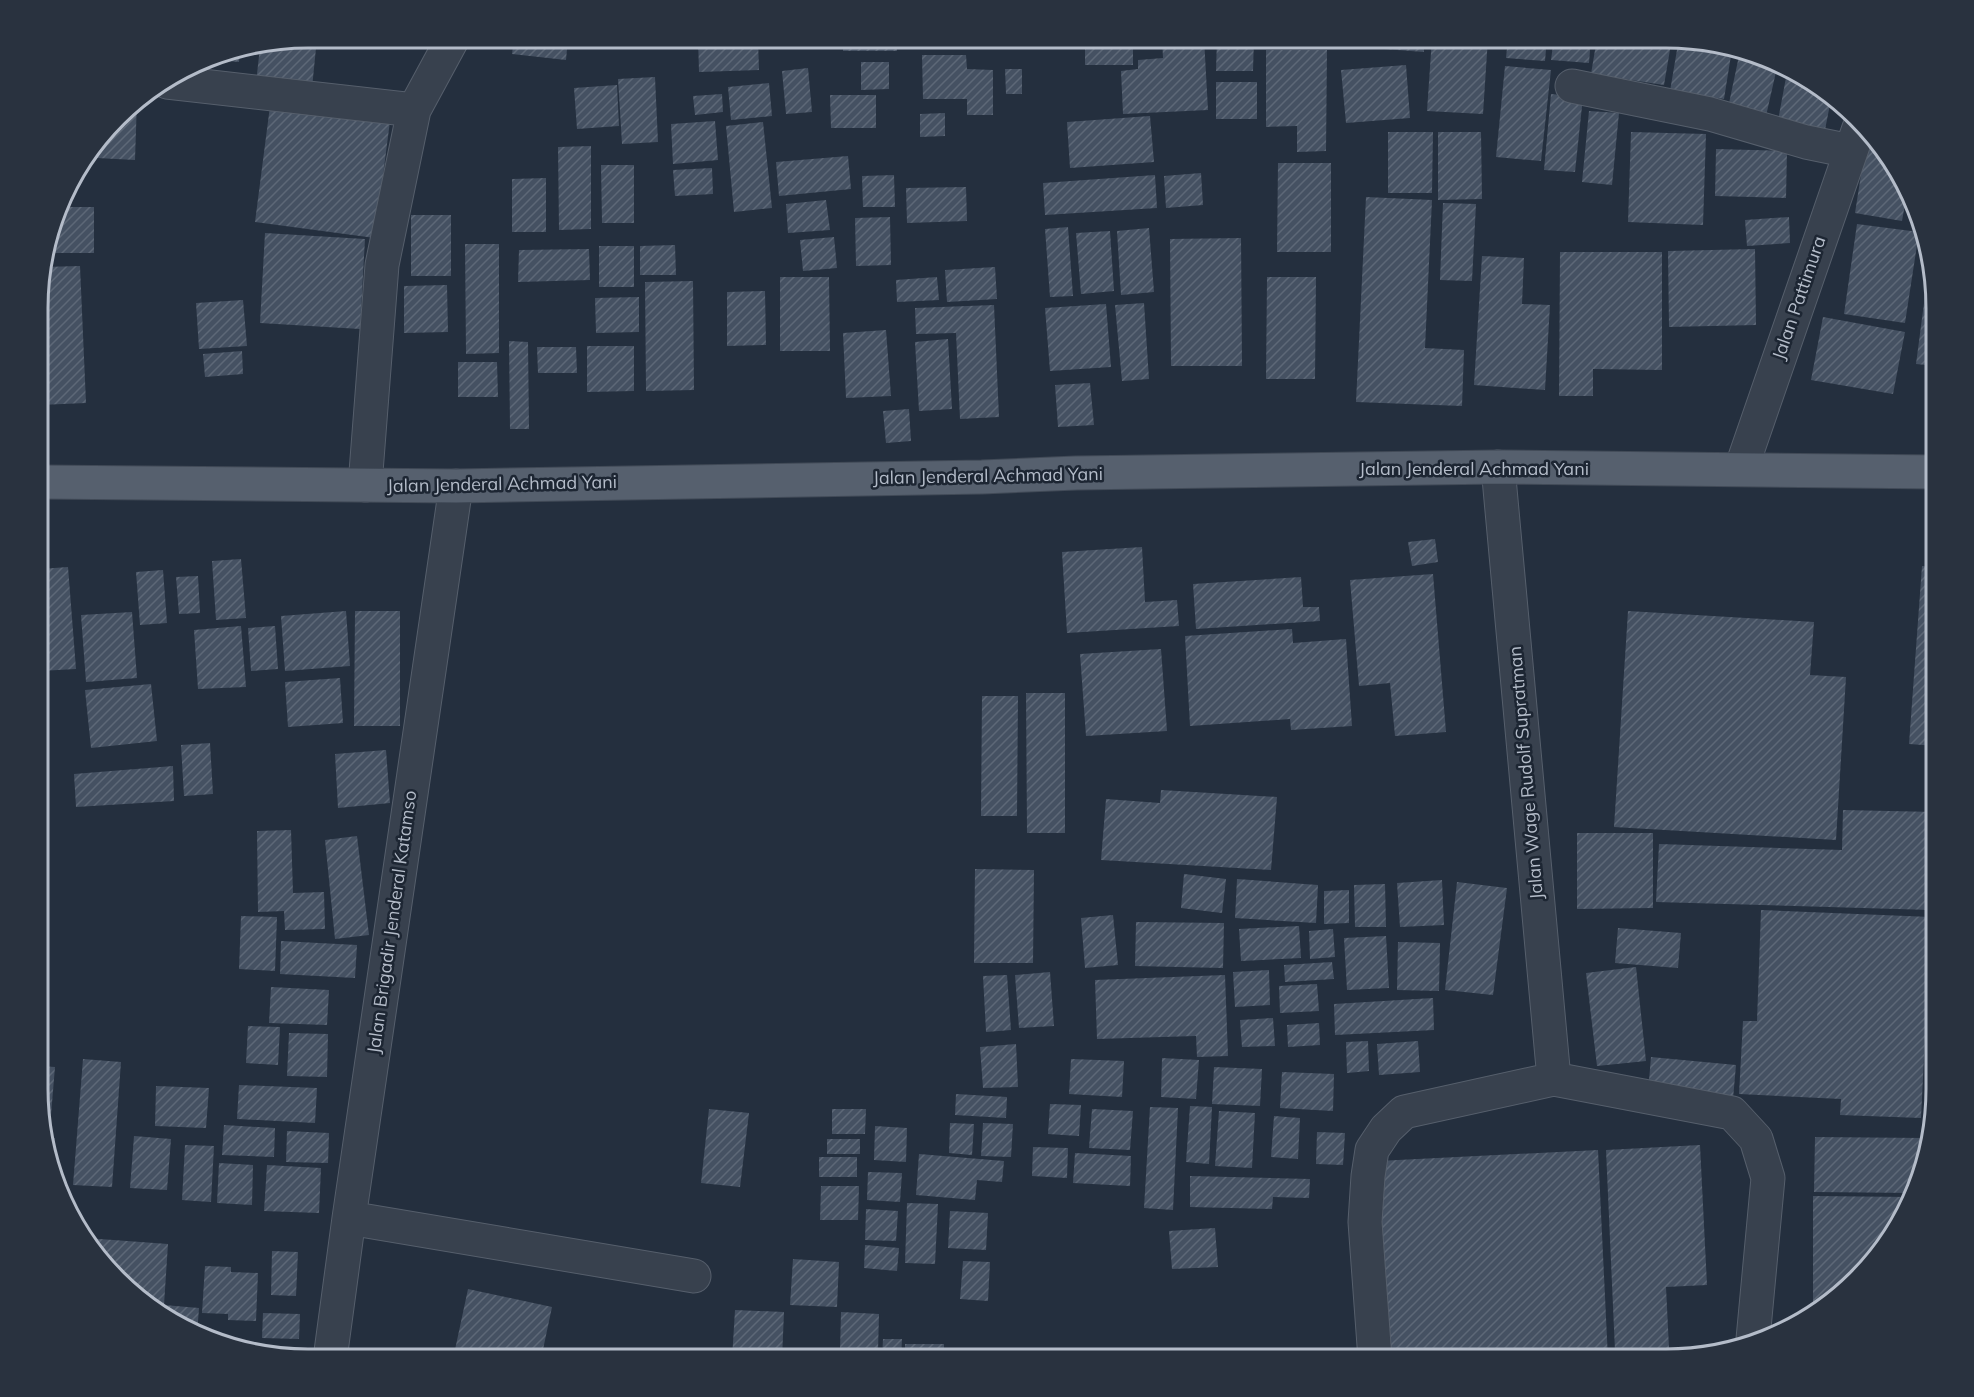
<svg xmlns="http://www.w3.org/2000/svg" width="1974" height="1397" viewBox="0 0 1974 1397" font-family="Mulish,sans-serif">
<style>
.building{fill:url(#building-hatch)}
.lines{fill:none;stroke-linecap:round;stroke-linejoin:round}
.minor-casing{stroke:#565f6c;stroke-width:35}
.major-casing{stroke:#414a57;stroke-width:35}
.minor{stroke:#38414e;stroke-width:33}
.major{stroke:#56606e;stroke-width:33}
.labels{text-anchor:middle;stroke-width:5;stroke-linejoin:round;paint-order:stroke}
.street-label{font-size:18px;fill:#b4bcc9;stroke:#1d2633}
.rim{fill:none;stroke:#b4bcc9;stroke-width:3}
</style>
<defs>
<pattern id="building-hatch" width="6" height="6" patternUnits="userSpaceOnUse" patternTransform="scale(1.5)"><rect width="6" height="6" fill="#455162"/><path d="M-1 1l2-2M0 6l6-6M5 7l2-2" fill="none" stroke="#5d6877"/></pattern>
</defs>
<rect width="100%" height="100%" fill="#242f3e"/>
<path class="building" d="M308,38H317L312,88L256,83L260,47Z
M514,38H568L566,60L512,54Z
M698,38H788V40H758L759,70L699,72Z
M843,38H897V51H843Z
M1105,38H1133V65H1085V42H1105Z
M1162,38H1204L1208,110L1123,114L1121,71L1138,69V60L1163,58Z
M1217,38H1254L1253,71H1216Z
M1270,38H1327V44L1270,43Z
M1339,38H1378L1377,42L1339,40Z
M1385,38H1424V52L1384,49Z
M1432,38H1488L1483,114L1427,111Z
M1508,38H1547L1545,61L1506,58Z
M1554,38H1591L1589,63L1551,60Z
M1597,38H1672L1664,85L1591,74Z
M1679,38L1732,49L1724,99L1670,91Z
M1266,50H1327L1326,151L1297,152V126L1266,127Z
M240,51L239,62L203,59L205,58Z
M1740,51L1769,58L1778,63L1766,116L1728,108Z
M922,55H966L967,69L993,70V115H967V99H923Z
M861,62H889V89L861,90Z
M1406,65L1410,118L1346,123L1341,70Z
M1505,66L1551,70L1541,161L1496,157Z
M808,68L812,112L786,114L782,71Z
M1005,69H1022V94H1006Z
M1787,72L1796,73L1832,94L1824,135L1777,126Z
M655,77L658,142L622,144L618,79Z
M1216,82H1257V119H1216Z
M769,83L772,116L731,120L728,87Z
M617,85L619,126L577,129L574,88Z
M722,94L723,112L695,115L693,96Z
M1551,94L1583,97L1575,172L1544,170Z
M830,95H876V128H831Z
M137,100L135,160L97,158L98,146L129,105Z
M270,106L390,121L375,238L255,222Z
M1589,111L1619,113L1612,185L1582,182Z
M945,113V136L920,137V114Z
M1150,116L1154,162L1070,168L1067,122Z
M715,121L718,160L673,164L671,124Z
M763,122L772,208L734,212L726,126Z
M1388,132H1433L1432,193H1388Z
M1438,132H1481L1482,199L1438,200Z
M1631,132L1706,134L1703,225L1628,222Z
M591,146V229L559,230L558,147Z
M1716,149L1787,151L1786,198L1715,196Z
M1865,149L1878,151L1908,187L1902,221L1855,213Z
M848,156L851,189L779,196L776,162Z
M1278,163H1331V252H1277Z
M601,165H634V223H602Z
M712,168L713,194L675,196L673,170Z
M1201,173L1203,205L1166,208L1164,176Z
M894,175L895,207H863L862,176Z
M1155,175L1157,208L1045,215L1043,183Z
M546,178V232H512V179Z
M966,187L967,221L907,223L906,188Z
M1366,197L1432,200L1425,348L1464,350L1462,406L1356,402Z
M826,200L830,230L788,233L786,204Z
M1443,203L1476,204L1472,281L1440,280Z
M60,207H94V253H46Z
M411,215H451V276H411Z
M890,217L891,265L856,266L855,218Z
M1789,217L1790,243L1747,246L1745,220Z
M1857,224L1919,232L1905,323L1844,314Z
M1068,227L1073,296L1050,297L1045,229Z
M1149,228L1154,292L1121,295L1117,231Z
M1110,231L1114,291L1081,294L1076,233Z
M265,233L365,239L360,329L260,323Z
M834,237L837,268L803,271L800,240Z
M1241,238L1242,366H1171L1170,239Z
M465,244H499V353L466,354Z
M675,245L676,275H640V246Z
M599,246H634V287H599Z
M589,249L590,280L518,282L519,250Z
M1755,249L1756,325L1669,327L1668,251Z
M1560,252H1662V370L1593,369V396H1559Z
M1482,256L1524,258L1522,304L1550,305L1545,390L1474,385Z
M1929,265L1936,291V366L1916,364Z
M80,266L86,403L40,405V273L42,267Z
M995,267L997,299L947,302L945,270Z
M780,277H829L830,351H780Z
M937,277L939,300L897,302L896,280Z
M1267,277H1316L1315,379H1266Z
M693,281L694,390L646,391L645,282Z
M447,285L448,332L404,333V286Z
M765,291L766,345L727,346V292Z
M639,297V332L596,333L595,298Z
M243,300L247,346L199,349L196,303Z
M1144,303L1149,379L1122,381L1115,305Z
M1106,304L1111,367L1050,371L1045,308Z
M994,305L999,417L960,419L956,333L916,334L915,308Z
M1823,317L1905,332L1893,394L1811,380Z
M886,330L891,396L846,398L843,333Z
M948,339L952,409L919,411L915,342Z
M509,341L528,342L529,429H510Z
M587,346H634V391L587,392Z
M537,347H576L577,373H538Z
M242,351L243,374L205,377L203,354Z
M458,362H497L498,397H458Z
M1090,383L1094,425L1058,427L1055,385Z
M909,409L911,441L886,443L883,411Z
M1435,539L1438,562L1412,566L1408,542Z
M1142,547L1145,602L1177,600L1179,626L1067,633L1062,552Z
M241,559L246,618L216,620L212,561Z
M1922,566L1936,567V746L1909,744Z
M68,567L76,669L40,671V569Z
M163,570L167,623L140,625L136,572Z
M1433,574L1446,732L1395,736L1390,683L1359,686L1350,580Z
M198,576L200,613L179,614L176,577Z
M1301,577L1303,607H1319L1320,621L1196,629L1193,584Z
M346,611L350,666L285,671L281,616Z
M355,611H400V726H354Z
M1628,611L1814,622L1810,675L1846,677L1836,840L1614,827Z
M132,612L137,678L86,682L81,615Z
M241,626L246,687L198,689L194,630Z
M275,626L278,669L251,671L248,628Z
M1292,629L1293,643L1346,639L1352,726L1291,730L1290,719L1190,726L1185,636Z
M1161,649L1167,731L1086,736L1080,654Z
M340,678L343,723L288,727L285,682Z
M151,684L157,741L91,748L85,690Z
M1026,693H1065V833H1027Z
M982,696H1018L1017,816H981Z
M210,743L213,794L184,796L181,745Z
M386,750L390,803L338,808L335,754Z
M173,766L174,801L76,807L74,774Z
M1161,790L1277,797L1271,870L1101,860L1106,799L1160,803Z
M1843,810L1936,812V868H1932L1930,910L1656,902L1659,844L1842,850Z
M291,830L293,893L324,892L325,929L285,930L284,911L258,912L257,831Z
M1577,833H1653V908L1577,909Z
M357,836L369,935L335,939L325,840Z
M975,869L1034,870L1033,963H974Z
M1184,874L1226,879L1222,913L1181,908Z
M1237,879L1318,885L1316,923L1235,918Z
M1442,880L1444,925L1400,927L1397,883Z
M1457,882L1507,888L1493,995L1445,990Z
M1385,884L1386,927H1355L1354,885Z
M1349,890V923L1324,924V891Z
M1761,910L1931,917L1921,1118L1840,1115L1841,1099L1739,1094L1743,1021H1757Z
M1113,915L1118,965L1085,968L1081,918Z
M241,916L277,917L275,971L239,969Z
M1136,922L1224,923L1223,968L1135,966Z
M1299,926L1301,958L1241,961L1239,929Z
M1618,928L1681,933L1678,968L1615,963Z
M1333,929L1335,957L1310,959L1309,931Z
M1386,936L1389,988L1347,990L1344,938Z
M281,941L357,945L355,978L280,974Z
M1398,942L1440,943L1439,991L1397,990Z
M1332,962L1334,979L1285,982L1284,965Z
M1636,967L1646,1061L1597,1066L1586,973Z
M1269,970L1270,1005L1235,1007L1233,972Z
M1050,972L1054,1026L1019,1028L1015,975Z
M1007,975L1011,1030L986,1032L983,976Z
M1225,975L1228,1056L1197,1057L1196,1036L1097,1039L1095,980Z
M1317,984L1319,1011L1280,1013L1279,986Z
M271,987L329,990L327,1025L269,1023Z
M1433,998L1434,1030L1335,1035L1334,1004Z
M1273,1018L1275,1046L1242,1047L1240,1020Z
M1319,1023L1320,1045L1288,1047L1287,1025Z
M248,1026L280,1027L278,1065L246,1063Z
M289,1033L328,1034L327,1077L287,1076Z
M1368,1041L1369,1071L1347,1073L1346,1042Z
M1418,1041L1420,1072L1379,1075L1377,1044Z
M1016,1044L1018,1087L983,1088L980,1047Z
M1651,1057L1736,1065L1733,1099L1648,1092Z
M1162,1058L1199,1060L1196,1099L1161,1097Z
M83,1059L121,1062L112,1187L73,1185Z
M1071,1059L1124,1061L1122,1097L1069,1094Z
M40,1066L55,1067L51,1115L40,1114Z
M1214,1067L1262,1069L1260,1106L1212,1104Z
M1282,1072L1334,1074L1333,1111L1280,1108Z
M239,1085L317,1088L315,1123L237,1119Z
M156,1086L209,1088L206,1128L155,1126Z
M956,1094L1007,1097L1006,1118L955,1115Z
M1050,1104L1081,1105L1079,1136L1048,1134Z
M1190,1106L1212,1107L1209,1164L1186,1162Z
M1150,1107L1178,1108L1173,1210L1144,1208Z
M709,1109L749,1113L740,1187L701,1183Z
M832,1109H866L865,1134H832Z
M1092,1109L1133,1111L1130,1150L1089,1148Z
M1219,1111L1255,1113L1252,1168L1215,1166Z
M1274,1116L1300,1118L1298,1159L1271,1157Z
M950,1123L974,1124L972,1155L949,1153Z
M983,1123L1013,1124L1011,1157L981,1156Z
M224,1125L275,1128L274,1157L222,1155Z
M875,1126L907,1128L906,1162L874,1160Z
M287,1131L329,1133L328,1163L286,1162Z
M1317,1132L1345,1133L1343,1165L1316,1164Z
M134,1136L171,1139L167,1190L130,1188Z
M1815,1137L1924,1138L1922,1176L1913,1193L1814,1192Z
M44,1138H55L53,1163L46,1143Z
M827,1139H860V1154H827Z
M185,1145L214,1146L211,1202L182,1200Z
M1700,1145L1707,1285L1666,1287L1669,1348L1615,1351L1606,1150Z
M1033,1147L1068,1148L1067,1178L1032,1176Z
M1598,1150L1608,1359H1387L1378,1161Z
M1075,1153L1131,1156L1130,1186L1073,1183Z
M919,1154L1004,1161L1002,1182L977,1180L975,1200L916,1195Z
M819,1157H857V1177H819Z
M219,1163L253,1165L252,1205L217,1203Z
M267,1165L321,1168L319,1213L264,1211Z
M868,1172L902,1173L900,1202L867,1200Z
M1190,1176L1310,1179L1309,1198L1273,1197L1272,1209L1190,1207Z
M821,1186H859L858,1220H820Z
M1813,1196L1911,1197L1880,1254L1813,1310Z
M907,1203L938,1204L935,1264L905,1263Z
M866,1209L898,1211L896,1241L865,1240Z
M950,1211L988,1213L986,1250L948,1248Z
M1215,1228L1218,1267L1172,1269L1169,1231Z
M86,1238L168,1244L164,1305L199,1308L197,1335L143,1303Z
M865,1245L899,1248L897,1271L864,1268Z
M272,1251L298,1252L296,1296L271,1295Z
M793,1259L839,1262L837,1307L790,1305Z
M963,1261L990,1262L988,1301L960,1299Z
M205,1266L231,1267V1272L258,1273L256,1321L228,1320V1314L202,1313Z
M468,1289L552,1307L541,1359H453Z
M735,1310L784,1312L782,1359H732Z
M841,1312L879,1314L878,1351L840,1350Z
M263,1313L300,1314L299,1339L262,1338Z
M883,1339H902L901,1359H882Z
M905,1344H944V1359H905Z
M234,1345L275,1346L274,1355L234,1346Z"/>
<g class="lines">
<defs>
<path id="minor" d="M167,82L414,110
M1572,86L1710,114L1806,142L1850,151
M1498,467L1554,1079
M1741,469L1859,128
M365,485L382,265L414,110L453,38
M349,1218L694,1276
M330,1359L349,1218L456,486
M1375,1359L1365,1222L1368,1176L1372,1150L1386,1129L1404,1112L1554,1079L1732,1113L1756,1139L1768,1178L1753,1339"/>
<path id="major" d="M40,482L456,486L982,477L1076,473L1498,467L1936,472"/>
</defs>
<use href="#minor" class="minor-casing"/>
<use href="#major" class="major-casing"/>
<use href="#minor" class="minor"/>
<use href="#major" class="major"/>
</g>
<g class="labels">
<g class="street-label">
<text transform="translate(1799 298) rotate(-71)" y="6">Jalan Pattimura</text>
<text x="1474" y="475">Jalan Jenderal Achmad Yani</text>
<text transform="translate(988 476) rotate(-1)" y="6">Jalan Jenderal Achmad Yani</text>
<text transform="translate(502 484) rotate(-1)" y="6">Jalan Jenderal Achmad Yani</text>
<text transform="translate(1526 773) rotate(-95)" y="6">Jalan Wage Rudolf Supratman</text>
<text transform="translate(392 922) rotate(-82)" y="6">Jalan Brigadir Jenderal Katamso</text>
</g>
</g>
<path d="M0 0H1974V1397H0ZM308 48H1666A260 260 0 0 1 1926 308V1089A260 260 0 0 1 1666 1349H308A260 260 0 0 1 48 1089V308A260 260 0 0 1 308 48Z" fill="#29323f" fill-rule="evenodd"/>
<path class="rim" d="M308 48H1666A260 260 0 0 1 1926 308V1089A260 260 0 0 1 1666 1349H308A260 260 0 0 1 48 1089V308A260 260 0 0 1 308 48Z"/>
</svg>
